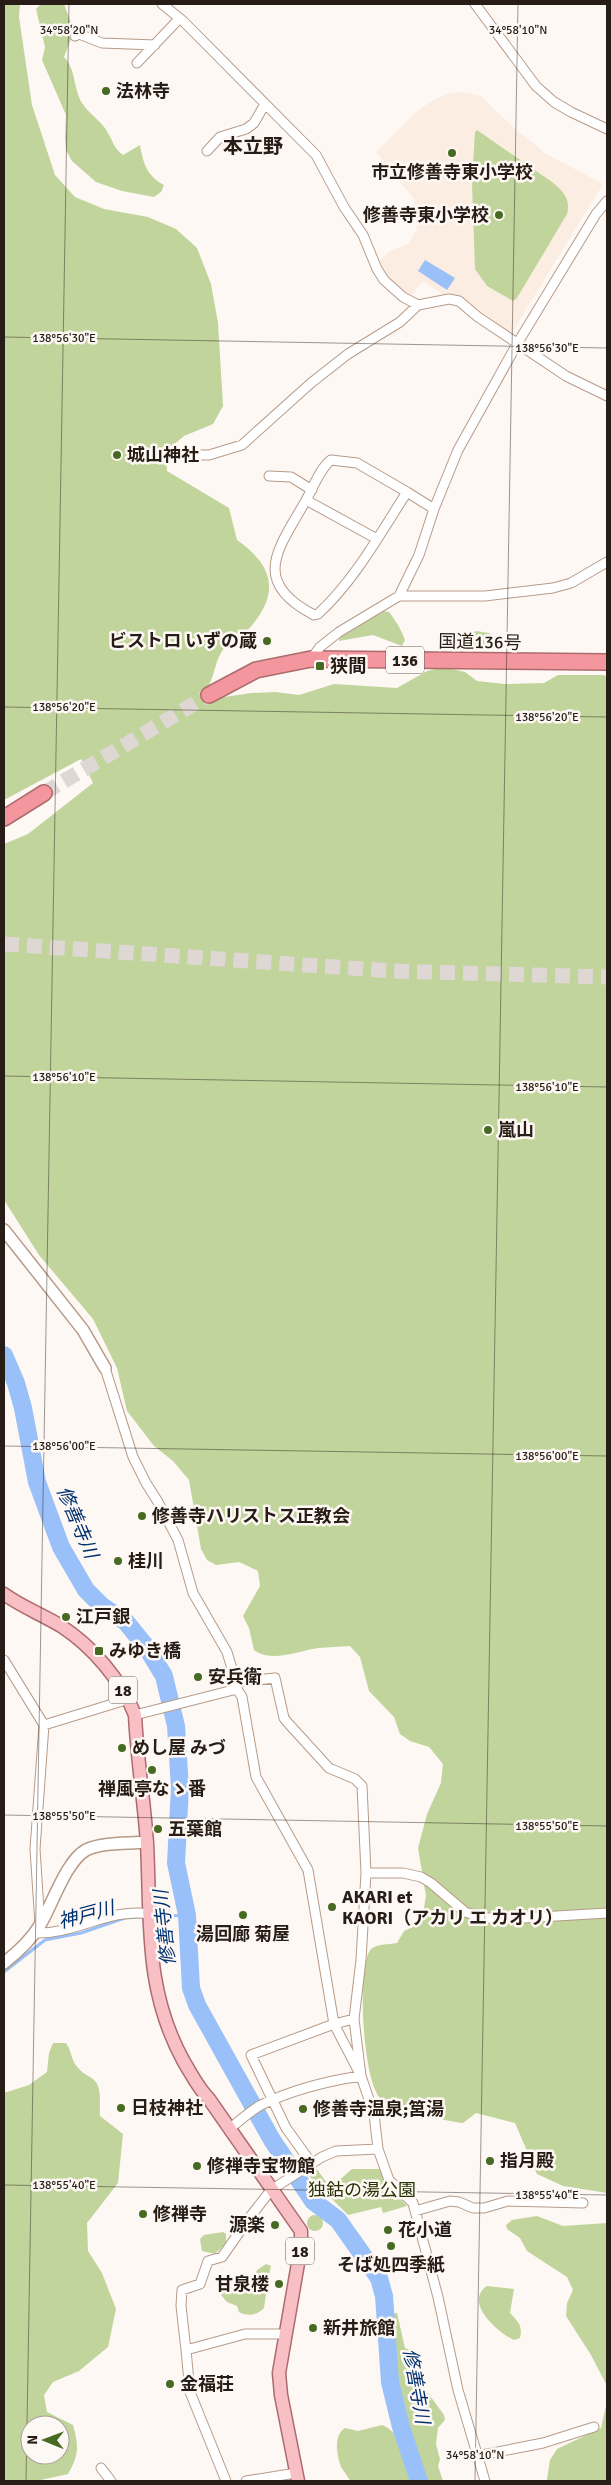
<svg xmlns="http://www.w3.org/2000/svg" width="611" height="2485" viewBox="0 0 611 2485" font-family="Signika,'Noto Sans JP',sans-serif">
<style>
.built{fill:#fcede3}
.green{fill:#c1d49b;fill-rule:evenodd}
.water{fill:#99c0f8}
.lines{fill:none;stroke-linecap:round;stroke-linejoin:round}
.stream{stroke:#99c0f8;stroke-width:3}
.river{stroke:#99c0f8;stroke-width:18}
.highway-tunnel{stroke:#ded7d3;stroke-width:15;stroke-dasharray:15 8;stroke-linecap:butt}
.street-casing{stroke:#b79b89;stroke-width:11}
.secondary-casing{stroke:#b79b89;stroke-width:14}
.primary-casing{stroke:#ac6c6e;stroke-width:15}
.highway-casing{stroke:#ac6c6e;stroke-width:18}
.street{stroke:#fff;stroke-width:9}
.secondary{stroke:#fff;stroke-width:11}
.primary{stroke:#f8c0c4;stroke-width:12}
.highway{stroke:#f3969d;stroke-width:15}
.ticks{fill:none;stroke:#271d16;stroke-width:1;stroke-opacity:0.45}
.poi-dot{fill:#476a22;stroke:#fef8f4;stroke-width:2}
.labels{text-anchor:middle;stroke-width:5;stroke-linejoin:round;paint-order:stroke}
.shield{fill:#fef8f4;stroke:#685f59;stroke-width:1}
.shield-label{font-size:16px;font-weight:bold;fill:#271d16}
.poi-label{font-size:18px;font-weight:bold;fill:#271d16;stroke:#fef8f4;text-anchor:start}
.street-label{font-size:18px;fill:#271d16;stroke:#fef8f4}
.park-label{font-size:18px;fill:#263200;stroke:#fef8f4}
.water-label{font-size:19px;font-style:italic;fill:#003171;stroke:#fef8f4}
.quarter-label{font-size:20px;font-weight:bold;fill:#271d16;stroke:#fef8f4}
.ticks-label{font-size:12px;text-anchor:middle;fill:#271d16;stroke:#fef8f4;stroke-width:5;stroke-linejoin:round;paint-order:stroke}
</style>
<rect width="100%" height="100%" fill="#fef8f4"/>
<path class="built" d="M463,92L481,96L511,125L545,153L601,183L602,186L511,334L462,297L445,296L423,281L410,297H408L383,274L377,263L389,252L408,244L417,230L414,199L376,152L416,112L433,100L449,93Z"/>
<path class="green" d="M4,4H20L19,17L32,105L55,175L75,197L104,209L148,217L176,229L197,248L211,284L218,323L223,406L213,424L184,436L166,451L167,471L229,508L237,540C276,567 280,596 246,632C239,639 227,643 222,651C214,663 215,678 206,690L211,699L251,693L275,692L299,695L334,684L397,688L427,671L443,667L465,672L477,681L505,684L544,683L558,675H604L607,677V2193L563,2186L537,2174L515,2123L476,2113L463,2123C448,2122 389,2107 380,2098C363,2080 357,1973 369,1952C374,1943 388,1945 397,1943L404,1931L417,1925L422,1919L426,1896L418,1848L427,1814L441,1783L443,1764L429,1747L410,1741L400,1734L394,1717L369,1691L360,1657L350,1646C339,1647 329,1647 318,1648C298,1651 271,1663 254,1650L249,1628L243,1616L260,1586L258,1571L239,1562L216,1565L207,1560L201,1549L189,1480L173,1461L154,1446L127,1411L117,1368L93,1319L39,1255L4,1200V844L28,834L93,783L81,759L4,800Z
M41,4H64L74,31L64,57C76,69 73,88 82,103C89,114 102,121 108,133C114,143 113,147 123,155L140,145C143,163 147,176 164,185L161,192L154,197L122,191L96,182L72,161L66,150L65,138L66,115L42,60L45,47L36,9Z
M477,130L552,182C563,191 571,199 567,214L517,298L513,301L487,286L475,269L472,183L475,132Z
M383,611L389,612C396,621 401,629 405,640L402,646L373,635L339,641L340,635Z
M476,631L489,633L498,638L477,648L464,644V638Z
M53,2043H66C71,2050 71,2057 75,2064C80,2072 86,2074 93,2079C103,2087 99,2105 100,2116L123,2134L118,2183L87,2223L88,2251L102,2273L116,2309L108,2347L79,2371L53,2382L44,2395L47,2412L73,2425C79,2446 79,2455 68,2474L36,2481H4V2093L29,2085L47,2072L49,2053ZM30,2425H60V2455H30Z
M316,2168L327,2183C337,2184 345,2175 352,2169H380L390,2188L407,2206L383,2213L381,2207L348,2215L308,2175Z
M307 2223a8 8 0 1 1 16 0a8 8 0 1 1-16 0Z
M537,2216L563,2226L607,2223V2481H548L547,2479L550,2460L557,2449L601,2428L606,2406V2384L591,2355L566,2316L567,2303L573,2290L567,2277L527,2251L520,2238L507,2229L506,2225L512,2220Z
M223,2232L226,2234V2243L215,2254L202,2251L200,2239L204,2235Z
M266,2264L271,2266L269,2275L264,2308C258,2315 247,2317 239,2312L237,2306L227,2302L221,2295L229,2282L234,2279L242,2284L255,2276L257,2270Z
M487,2286L514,2289L510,2313C518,2322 523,2325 520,2338L514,2340C498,2333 463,2302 487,2286Z
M393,2313H397L405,2348L415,2352L425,2389L444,2415L445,2420L438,2428L436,2444L440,2459L438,2466L443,2481H425C402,2430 394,2376 388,2320L389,2316Z
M382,2425C403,2434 401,2452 406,2470C407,2475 410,2477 411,2481H350C348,2476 344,2472 341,2467C337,2456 333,2435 345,2428L358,2431Z"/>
<path class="water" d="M425,260L455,278L447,290L418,271Z"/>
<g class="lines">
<path class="stream" d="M153,1917L187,1915
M4,1972L45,1940L81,1933L125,1918L141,1917"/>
<path class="river" d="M4,1355L16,1383L23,1408L37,1482L61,1547L86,1590L102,1606L126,1622L147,1648L164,1676L176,1726L180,1788L176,1863L187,1915L191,1988L197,2005L272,2140L313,2201L338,2220L379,2278L384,2296L390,2382L401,2427L419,2481"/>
<path class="highway-tunnel" d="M44,793L209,695
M4,944L393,971L607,977"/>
<defs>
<path id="street" d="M162,4L183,21L316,155L344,207L363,235L377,269L384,280L403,297L418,305L449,299L459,301L478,317L566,376L607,396
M475,4L536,86L554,102L571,112L607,129
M75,36L79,34L102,43L155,45
M137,63L179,19
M207,151L220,137L246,129L254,123L265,104
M135,455H209L242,445L311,383L348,354L400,322L418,305
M331,460L357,463L407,492C380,534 354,581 318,614L314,615C250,582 278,549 305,502C312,490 320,468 331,460Z
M269,476L291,477L312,490
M407,492L434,509
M306,500L377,539
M399,596H485L553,588L571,583L607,562
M311,659L320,647L339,632L399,596L419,555L434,509L458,450L517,344L596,214L607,201
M105,1368L133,1457L146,1483L158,1502L178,1540L193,1593L227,1652L236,1682L275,1678L284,1718L288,1723L329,1768L355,1779L362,1786L366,1873L361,1960L354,2019L361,2076L374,2114L378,2149L389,2180L413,2203L438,2297L458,2390L485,2481
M4,1660L44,1725L35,1849L40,1925
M135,1715L237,1689
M44,1725L129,1699
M366,1873H403L421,1877L431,1883L465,1912L484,1918H523L607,1913
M34,1933C75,1935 110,1907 150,1914
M230,2128C240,2121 250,2111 261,2105C292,2090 327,2081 361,2076L334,2024L308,1870L256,1777L242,1697L237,1689L236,1682
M312,2164L286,2128L251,2055L334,2024L354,2019
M415,2211L450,2201L459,2202L473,2208H484L508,2201L583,2203
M186,2350L181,2306L182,2290L200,2284L208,2261L222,2257L250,2217L271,2190L322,2157L336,2151L378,2149
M477,2456L543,2443L594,2427
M101,2468L111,2481
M226,2481L190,2392L186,2350L245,2334H286
M246,2481L296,2473"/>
<path id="secondary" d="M4,1230L83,1330L105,1368
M4,1963C18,1952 31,1940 40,1925C52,1905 66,1861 86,1850C102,1842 128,1844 147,1842"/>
<path id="primary" d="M4,1594C22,1607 43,1615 61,1626C92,1646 122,1681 135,1715C137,1758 144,1800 147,1843C151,1922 144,1990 184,2062C192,2075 198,2088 209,2099L301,2231V2246L279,2373L281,2395L298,2481"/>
<path id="highway" d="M209,695L256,670L311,659L607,662
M4,818L44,793"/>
</defs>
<use href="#street" class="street-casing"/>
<use href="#secondary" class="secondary-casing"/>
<use href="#primary" class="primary-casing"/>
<use href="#highway" class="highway-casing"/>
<use href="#street" class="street"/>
<use href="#secondary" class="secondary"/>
<use href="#primary" class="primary"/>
<use href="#highway" class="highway"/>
</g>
<path class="ticks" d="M4,337L607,348M4,707L607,717M4,1076L607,1087M4,1446L607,1456M4,1815L607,1826M4,2185L607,2195M26,2481L69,4M475,2481L518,4"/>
<g class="poi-dot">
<circle cx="106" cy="91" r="5"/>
<circle cx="452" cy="153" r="5"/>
<circle cx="499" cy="215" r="5"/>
<circle cx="117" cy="455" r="5"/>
<circle cx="267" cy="641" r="5"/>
<rect x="315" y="661" width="10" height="10" rx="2.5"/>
<circle cx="488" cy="1130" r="5"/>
<circle cx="142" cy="1516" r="5"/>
<circle cx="118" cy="1561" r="5"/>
<circle cx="66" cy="1617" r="5"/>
<rect x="94" y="1646" width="10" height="10" rx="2.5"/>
<circle cx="198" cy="1677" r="5"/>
<circle cx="122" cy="1748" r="5"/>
<circle cx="152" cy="1770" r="5"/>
<circle cx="158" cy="1829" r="5"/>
<circle cx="332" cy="1907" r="5"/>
<circle cx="243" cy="1915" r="5"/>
<circle cx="121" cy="2108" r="5"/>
<circle cx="303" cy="2109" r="5"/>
<circle cx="490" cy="2161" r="5"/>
<circle cx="197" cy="2166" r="5"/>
<circle cx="143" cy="2214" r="5"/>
<circle cx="275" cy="2225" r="5"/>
<circle cx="388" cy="2230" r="5"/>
<circle cx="391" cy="2246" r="5"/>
<circle cx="279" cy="2284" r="5"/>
<circle cx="313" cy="2328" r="5"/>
<circle cx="170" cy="2384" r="5"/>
</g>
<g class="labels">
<g class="shield">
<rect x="386" y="646.5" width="38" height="27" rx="4"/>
<rect x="109" y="1676.5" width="28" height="27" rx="4"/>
<rect x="286" y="2237.5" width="28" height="27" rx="4"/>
</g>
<g class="shield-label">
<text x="405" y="666">136</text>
<text x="123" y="1696">18</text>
<text x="300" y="2257">18</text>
</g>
<g class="poi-label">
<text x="116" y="97">法林寺</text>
<text x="452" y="178" text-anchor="middle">市立修善寺東小学校</text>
<text x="489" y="221" text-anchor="end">修善寺東小学校</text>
<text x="127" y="461">城山神社</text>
<text x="257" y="647" text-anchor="end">ビストロ いずの蔵</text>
<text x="330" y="672">狭間</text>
<text x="498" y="1136">嵐山</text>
<text x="152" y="1522">修善寺ハリストス正教会</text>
<text x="128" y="1567">桂川</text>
<text x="76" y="1623">江戸銀</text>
<text x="109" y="1657">みゆき橋</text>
<text x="208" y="1683">安兵衛</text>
<text x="132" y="1754">めし屋 みづ</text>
<text x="152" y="1795" text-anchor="middle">禅風亭なゝ番</text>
<text x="168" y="1835">五葉館</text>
<text x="342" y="1903">AKARI et<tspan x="342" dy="21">KAORI（アカリ エ カオリ）</tspan></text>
<text x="243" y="1940" text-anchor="middle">湯回廊 菊屋</text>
<text x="131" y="2114">日枝神社</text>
<text x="313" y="2115">修善寺温泉;筥湯</text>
<text x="500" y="2167">指月殿</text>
<text x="207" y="2172">修禅寺宝物館</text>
<text x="153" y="2220">修禅寺</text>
<text x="265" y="2231" text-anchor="end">源楽</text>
<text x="398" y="2236">花小道</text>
<text x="391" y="2271" text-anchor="middle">そば処四季紙</text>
<text x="269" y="2290" text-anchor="end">甘泉楼</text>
<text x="323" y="2334">新井旅館</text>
<text x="180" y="2390">金福荘</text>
</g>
<g class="street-label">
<text transform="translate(480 642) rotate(1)" y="6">国道136号</text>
</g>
<g class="park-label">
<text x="362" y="2196">独鈷の湯公園</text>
</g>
<g class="water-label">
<text transform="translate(78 1522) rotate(67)" y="7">修善寺川</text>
<text transform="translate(86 1914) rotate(-15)" y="7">神戸川</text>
<text transform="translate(164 1928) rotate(-96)" y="7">修善寺川</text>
<text transform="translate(417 2386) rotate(80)" y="7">修善寺川</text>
</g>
<g class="quarter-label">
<text x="253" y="153">本立野</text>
</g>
</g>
<g class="ticks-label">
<text x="69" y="34">34°58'20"N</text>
<text x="518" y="34">34°58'10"N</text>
<text x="64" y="342">138°56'30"E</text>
<text x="547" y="352">138°56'30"E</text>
<text x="64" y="711">138°56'20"E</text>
<text x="547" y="721">138°56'20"E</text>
<text x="64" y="1081">138°56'10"E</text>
<text x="547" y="1091">138°56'10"E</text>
<text x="64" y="1450">138°56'00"E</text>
<text x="547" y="1460">138°56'00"E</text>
<text x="64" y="1820">138°55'50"E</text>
<text x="547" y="1830">138°55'50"E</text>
<text x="64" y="2189">138°55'40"E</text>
<text x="547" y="2199">138°55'40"E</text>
<text x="475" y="2459">34°58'10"N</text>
</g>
<rect width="611" height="2485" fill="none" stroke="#271d16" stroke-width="10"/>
<g transform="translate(45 2440) rotate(271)"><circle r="24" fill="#fef8f4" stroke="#a8a09b"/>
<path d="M0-4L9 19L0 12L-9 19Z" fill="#476a22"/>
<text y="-8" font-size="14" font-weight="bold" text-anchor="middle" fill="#271d16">N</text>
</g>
</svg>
